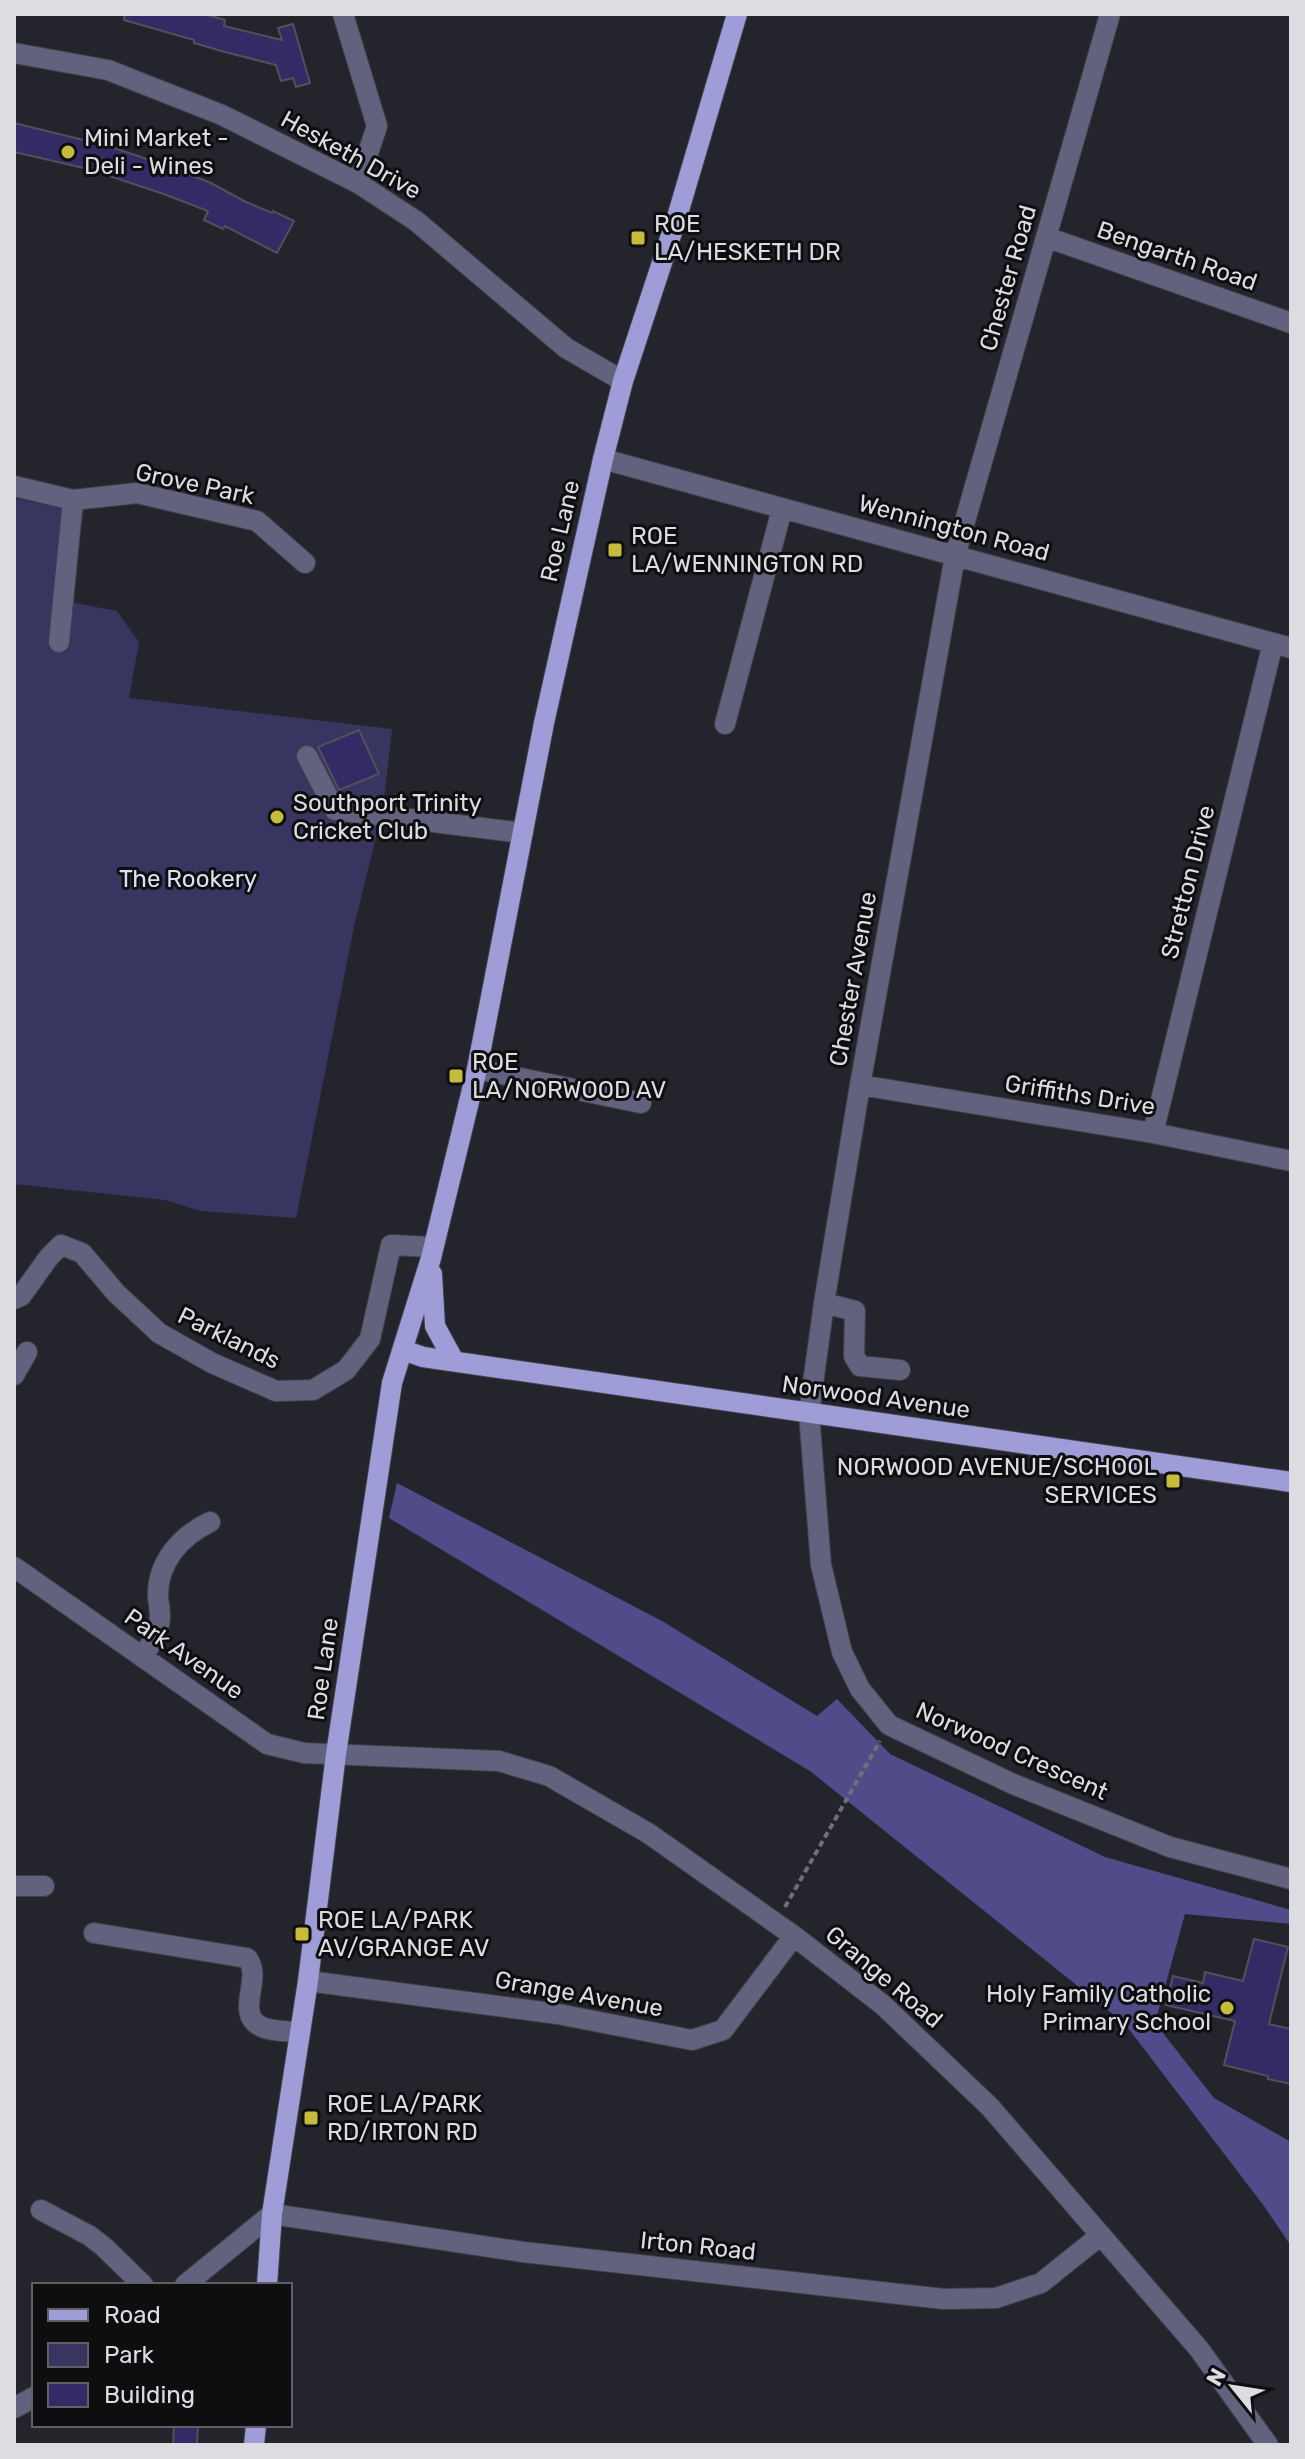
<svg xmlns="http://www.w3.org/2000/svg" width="1305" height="2459" viewBox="0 0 1305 2459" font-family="Rubik,sans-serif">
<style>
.green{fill:#383561}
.forest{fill:#504c8a}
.building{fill:#322b66;stroke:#515159;stroke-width:2}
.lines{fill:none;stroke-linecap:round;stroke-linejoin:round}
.minor-casing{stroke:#414149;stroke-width:22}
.major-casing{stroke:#414149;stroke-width:22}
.path{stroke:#707076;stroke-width:4;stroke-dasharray:6 4;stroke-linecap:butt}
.minor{stroke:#62627e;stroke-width:20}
.major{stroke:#9e9dd8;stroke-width:20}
.poi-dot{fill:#c6bc3c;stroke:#0e0e11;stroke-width:3}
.labels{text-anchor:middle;stroke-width:6;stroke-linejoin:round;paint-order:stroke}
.poi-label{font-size:24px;fill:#dcdce1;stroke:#0e0e11;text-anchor:start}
.street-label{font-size:24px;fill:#dcdce1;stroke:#0e0e11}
.park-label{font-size:24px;fill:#dfdff2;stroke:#0e0e11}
</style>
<rect width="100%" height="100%" fill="#24242c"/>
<path class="green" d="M14,498L69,510H84L70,602L117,611L139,642L129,698L392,729L383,809L354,927L296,1218L200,1211L165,1200L14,1184Z"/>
<path class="forest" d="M397,1483L662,1621L817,1716L837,1699L890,1754L1105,1857L1291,1910V1924L1185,1914L1155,2023L1214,2098L1291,2142V2246L1264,2206L1125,2024L810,1771L389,1518Z"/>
<path class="building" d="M125,14H204L225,20L224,26L282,40L278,28L293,24L310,83L296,87L293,78L281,81L276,65L225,52L194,43V40L124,20Z
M14,123L108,146L156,162L211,183L244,201L272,213L273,211L294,221L277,253L225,226L223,229L204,220L208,211L161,193L109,176L110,174L14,152Z
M359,730L379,774L339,790L318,747Z
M1254,1939L1288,1947L1269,2024L1291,2029V2084L1268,2079V2076L1224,2065L1235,2021L1166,2005L1173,1976L1203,1983L1205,1972L1243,1981Z
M174,2425H198L197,2445H173Z"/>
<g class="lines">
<defs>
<path id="minor" d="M343,14L377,126L358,183
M1110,14L955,556L860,1085L824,1303L809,1413L821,1565L842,1652L860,1689L889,1725L1013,1784L1170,1847L1291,1879
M14,53L108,70L222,115L358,183L416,221L566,348L623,381
M1046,237L1291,323
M603,459L1291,648
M14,486L73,500L137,493L257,521L305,563
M59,642L73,500
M725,724L782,509
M307,756L335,810L523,833
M477,1069L641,1103
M860,1085L1153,1133L1291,1161
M1153,1133L1273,643
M14,1299L21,1296L49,1257L61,1245L82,1253L116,1293L159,1333L212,1363L276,1391L313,1390L346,1370L370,1339L391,1245L433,1247
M824,1303L855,1311L854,1356L860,1366L900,1370
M14,1375L27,1352
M14,1567L267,1744L304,1753L499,1761L549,1776L648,1833L794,1936L883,2005L990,2107L1199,2349L1268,2445
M143,1657C148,1648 155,1638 158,1628C162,1618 159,1607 158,1597C157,1562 181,1536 210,1522
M14,1886H44
M94,1933L247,1958C264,1978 233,2014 262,2027C273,2032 288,2031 300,2032
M308,1981L558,2014L692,2040L723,2030L794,1936
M41,2210L90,2236L104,2247L143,2285
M185,2285L272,2214L523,2252L944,2299L996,2298L1041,2283L1101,2235
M14,2408L34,2397"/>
<path id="major" d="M432,1274L435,1326L454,1361
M403,1350L423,1357L1291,1482
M267,2285L272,2214L308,1981L336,1754L392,1383L431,1258L477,1069L544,723L603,459L623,381L677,217L737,14
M254,2445L256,2425"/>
</defs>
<use href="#minor" class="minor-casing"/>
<use href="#major" class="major-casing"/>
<path class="path" d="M785,1907L880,1741"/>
<use href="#minor" class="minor"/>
<use href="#major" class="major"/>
</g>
<g class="poi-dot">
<circle cx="68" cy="152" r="8"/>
<rect x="630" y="230" width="16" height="16" rx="4"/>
<rect x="607" y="542" width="16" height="16" rx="4"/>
<circle cx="277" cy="817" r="8"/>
<rect x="448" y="1068" width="16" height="16" rx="4"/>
<rect x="1165" y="1473" width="16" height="16" rx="4"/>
<rect x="294" y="1926" width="16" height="16" rx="4"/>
<circle cx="1227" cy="2008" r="8"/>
<rect x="303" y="2110" width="16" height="16" rx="4"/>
</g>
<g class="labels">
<g class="poi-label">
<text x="84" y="146">Mini Market -<tspan x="84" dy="28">Deli - Wines</tspan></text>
<text x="654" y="232">ROE<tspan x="654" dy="28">LA/HESKETH DR</tspan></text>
<text x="631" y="544">ROE<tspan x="631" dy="28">LA/WENNINGTON RD</tspan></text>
<text x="293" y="811">Southport Trinity<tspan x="293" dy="28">Cricket Club</tspan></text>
<text x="472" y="1070">ROE<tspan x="472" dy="28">LA/NORWOOD AV</tspan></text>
<text x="1157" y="1475" text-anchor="end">NORWOOD AVENUE/SCHOOL<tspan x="1157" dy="28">SERVICES</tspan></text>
<text x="318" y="1928">ROE LA/PARK<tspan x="318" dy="28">AV/GRANGE AV</tspan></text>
<text x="1211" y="2002" text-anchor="end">Holy Family Catholic<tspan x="1211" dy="28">Primary School</tspan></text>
<text x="327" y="2112">ROE LA/PARK<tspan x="327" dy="28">RD/IRTON RD</tspan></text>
</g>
<g class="street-label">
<text transform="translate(351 155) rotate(29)" y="8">Hesketh Drive</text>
<text transform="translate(1177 256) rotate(19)" y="8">Bengarth Road</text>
<text transform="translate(1008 278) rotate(-74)" y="8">Chester Road</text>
<text transform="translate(195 484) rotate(12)" y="8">Grove Park</text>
<text transform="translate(954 528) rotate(15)" y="8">Wennington Road</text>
<text transform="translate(560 531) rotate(-77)" y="8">Roe Lane</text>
<text transform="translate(1188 882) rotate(-76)" y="8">Stretton Drive</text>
<text transform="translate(853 979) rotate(-80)" y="8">Chester Avenue</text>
<text transform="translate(1080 1095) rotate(9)" y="8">Griffiths Drive</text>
<text transform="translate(229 1338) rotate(26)" y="8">Parklands</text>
<text transform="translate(876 1397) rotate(8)" y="8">Norwood Avenue</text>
<text transform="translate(184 1654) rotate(35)" y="8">Park Avenue</text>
<text transform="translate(323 1669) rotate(-82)" y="8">Roe Lane</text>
<text transform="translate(1012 1751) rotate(24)" y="8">Norwood Crescent</text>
<text transform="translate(884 1977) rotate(40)" y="8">Grange Road</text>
<text transform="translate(579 1994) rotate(10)" y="8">Grange Avenue</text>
<text transform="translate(698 2246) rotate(6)" y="8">Irton Road</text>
</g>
<g class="park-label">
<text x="188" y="887">The Rookery</text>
</g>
</g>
<rect width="1305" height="2459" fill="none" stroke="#dcdce1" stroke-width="32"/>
<rect x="32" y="2283" width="260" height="144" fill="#0e0e11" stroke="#606064" stroke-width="2"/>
<rect x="48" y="2309" width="40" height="12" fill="#9e9dd8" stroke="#606064" stroke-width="2"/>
<text x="104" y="2323" font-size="24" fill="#dcdce1">Road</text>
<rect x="48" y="2343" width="40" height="24" fill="#383561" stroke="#606064" stroke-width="2"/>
<text x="104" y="2363" font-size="24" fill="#dcdce1">Park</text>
<rect x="48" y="2383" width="40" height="24" fill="#322b66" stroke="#606064" stroke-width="2"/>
<text x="104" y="2403" font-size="24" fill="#dcdce1">Building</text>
<g transform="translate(1233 2387) rotate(300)" stroke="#0e0e11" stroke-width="6" paint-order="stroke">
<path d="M0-6L14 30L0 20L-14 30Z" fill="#dcdce1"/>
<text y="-12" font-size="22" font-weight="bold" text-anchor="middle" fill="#dcdce1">N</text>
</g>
</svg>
